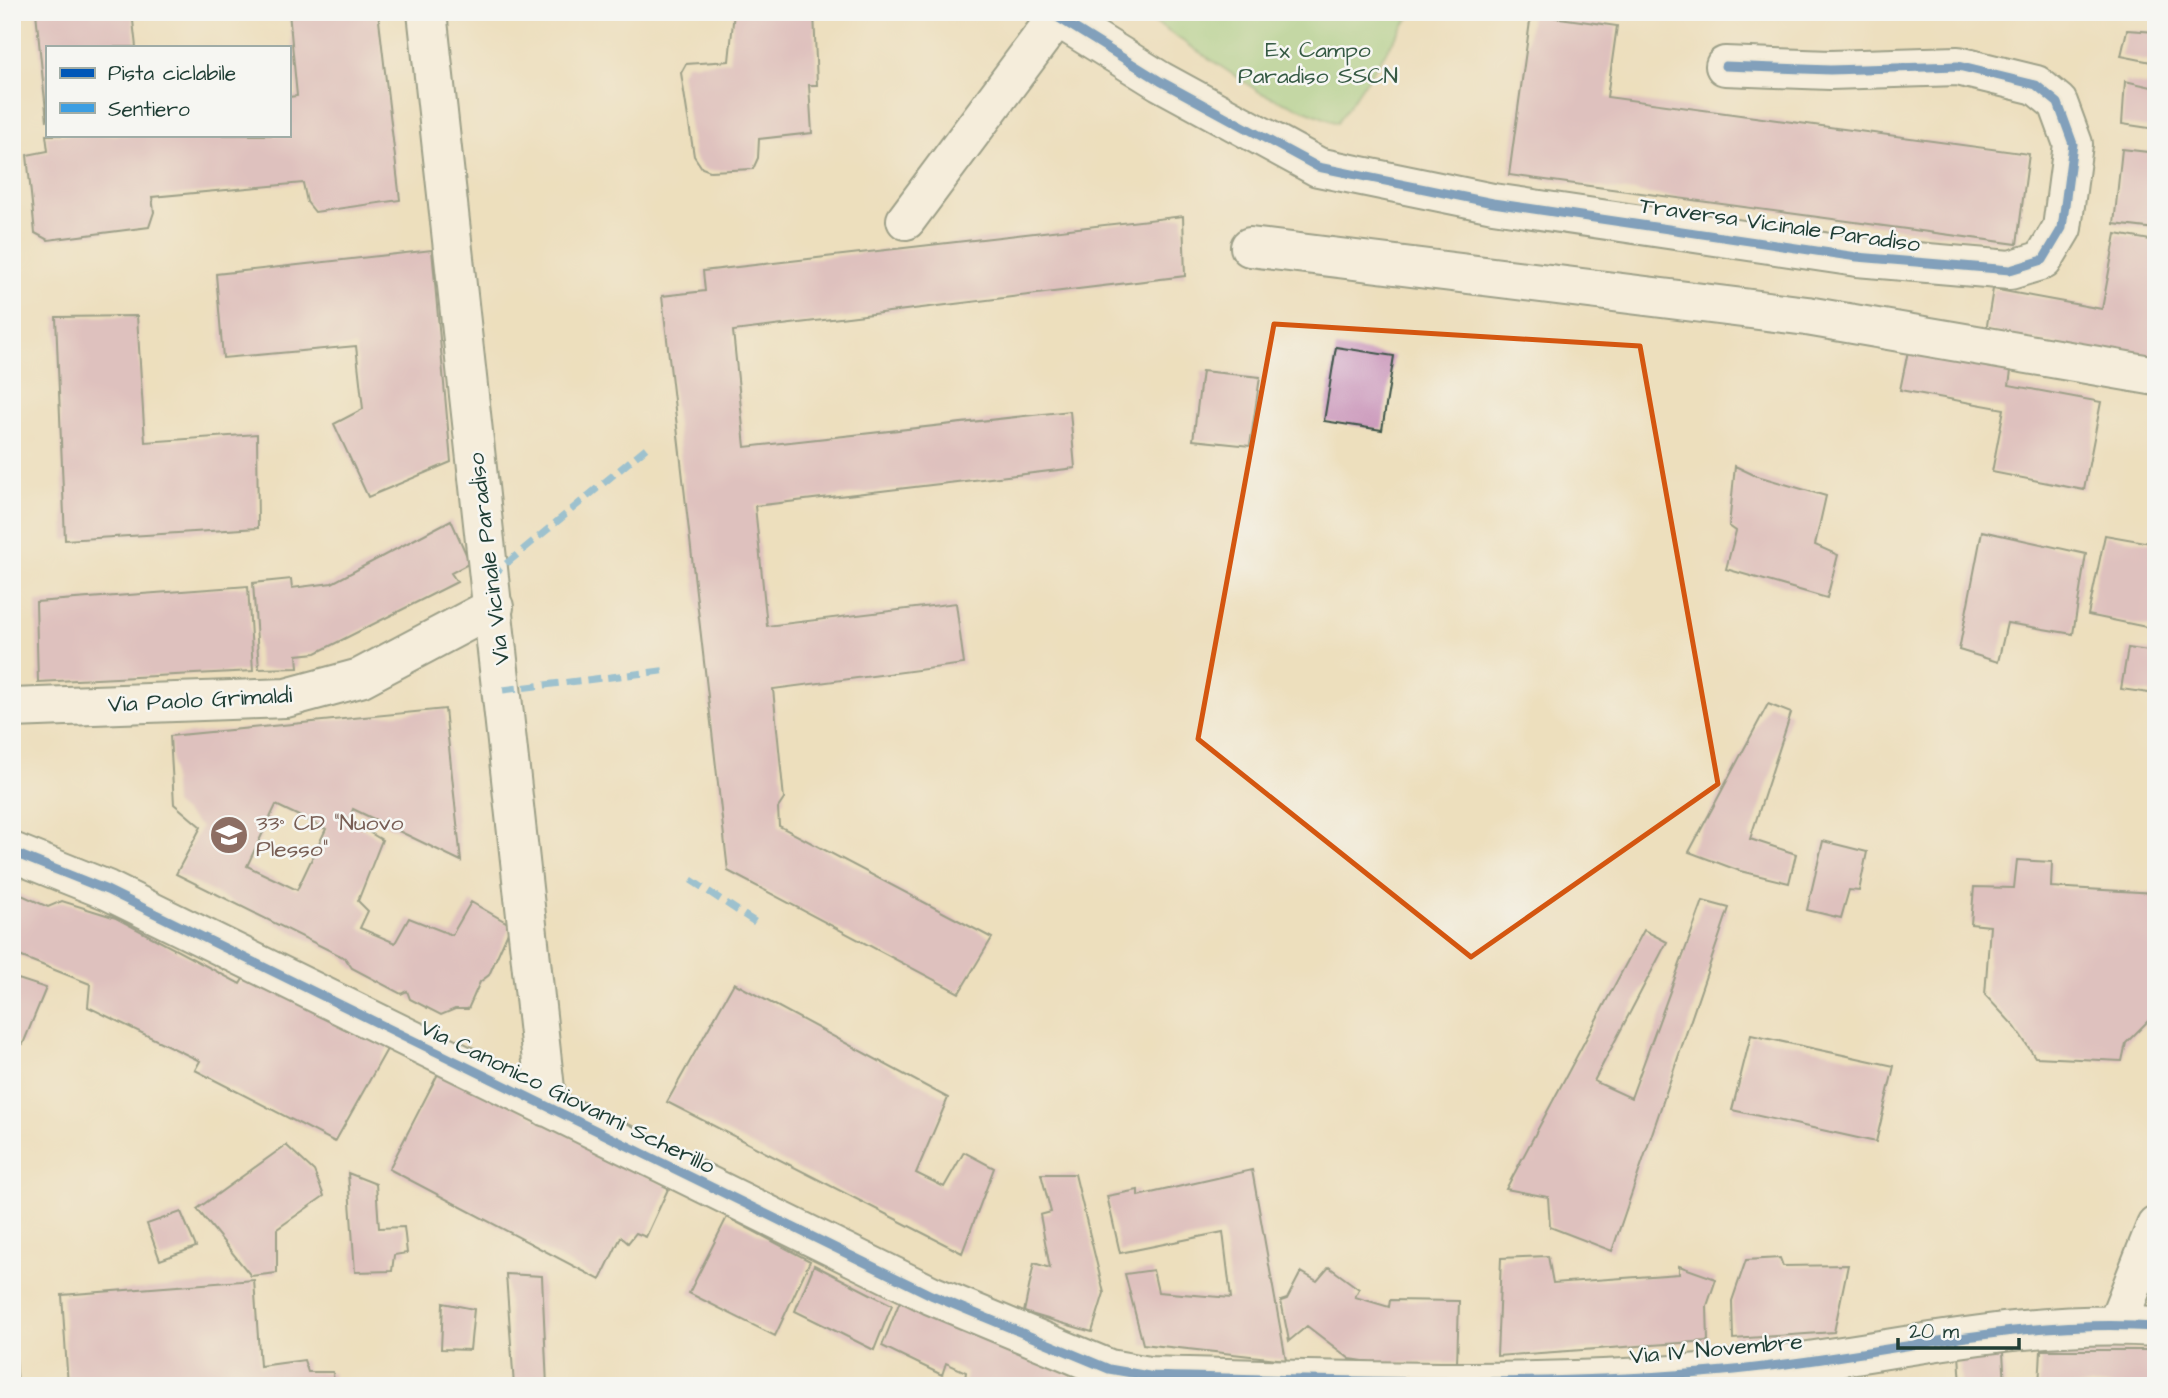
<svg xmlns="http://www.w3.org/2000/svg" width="2168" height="1398" viewBox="0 0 2168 1398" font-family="'Architects Daughter',sans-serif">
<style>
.garden{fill:#92cf85;stroke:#58865c;stroke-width:2}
.building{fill:#cd9dbe;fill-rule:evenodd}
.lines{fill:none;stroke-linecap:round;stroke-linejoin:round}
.minor-casing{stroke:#3e5549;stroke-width:42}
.minor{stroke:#fff;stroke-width:38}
.quiet{stroke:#3c9ee2;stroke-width:7;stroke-dasharray:14 7;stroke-linecap:butt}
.cycleway-casing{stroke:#f6f6f2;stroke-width:13}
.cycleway{stroke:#0057b8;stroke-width:9}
.marked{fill:none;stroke:#d45610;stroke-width:5;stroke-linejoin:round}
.labels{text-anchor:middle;stroke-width:5;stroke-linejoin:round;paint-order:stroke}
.park-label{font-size:23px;fill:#365a44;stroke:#f6f6f2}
.street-label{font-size:23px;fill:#1f3d34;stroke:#f6f6f2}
.education-label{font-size:23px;fill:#785e54;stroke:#f6f6f2;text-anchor:start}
</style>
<rect width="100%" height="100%" fill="#f6f6f2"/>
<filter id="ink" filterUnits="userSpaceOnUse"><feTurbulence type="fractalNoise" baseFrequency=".0143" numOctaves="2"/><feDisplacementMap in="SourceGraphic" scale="14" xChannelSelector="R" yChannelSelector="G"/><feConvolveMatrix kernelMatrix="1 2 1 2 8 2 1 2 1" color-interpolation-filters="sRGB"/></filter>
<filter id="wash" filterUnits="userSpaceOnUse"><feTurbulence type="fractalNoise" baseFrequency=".00686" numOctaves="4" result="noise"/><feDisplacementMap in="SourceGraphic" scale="28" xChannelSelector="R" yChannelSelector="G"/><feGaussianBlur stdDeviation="1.57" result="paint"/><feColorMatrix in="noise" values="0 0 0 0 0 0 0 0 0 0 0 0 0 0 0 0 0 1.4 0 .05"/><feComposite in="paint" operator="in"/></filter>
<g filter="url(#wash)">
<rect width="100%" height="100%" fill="#eddfbd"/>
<path class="garden" d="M1139,12H1413L1337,123L1261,93Z"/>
<g id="blocks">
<path class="building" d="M36,12H132L136,47H47V121Z
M289,12H378L400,200L315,212L307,202L303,183L152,197L154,212L149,227L48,240L35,233L27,155L48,151L46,135H289V97L297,96Z
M734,12H814L817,85H809L812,133L759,139L758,158L753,169L710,171L702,168L694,156L681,73L686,64L729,61Z
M1531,14L1617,26L1607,97L2029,154L2017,244L1509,175Z
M2127,30L2156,32V63L2121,56Z
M2125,81L2156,88V129L2122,124Z
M2122,149L2156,153V229L2114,224Z
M1183,216L1185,276L733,331L745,447L1070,411L1075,468L755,506L767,626L956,603L964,664L773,689L784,799L778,808L779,826L992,938L959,993L728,871L662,296L705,291L703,271Z
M2116,234L2156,241V362L1986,331L1993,289L2102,309Z
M432,250L451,462L368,497L334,424L363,409L356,346L223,358L216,274Z
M137,316L145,442L257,434L258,528L65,540L56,317Z
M1336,347L1394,356L1382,430L1324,421Z
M1908,351L2011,371L2009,385L2101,402L2084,490L1992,472L2004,409L1900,390Z
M1202,371L1260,377L1250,446L1193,440Z
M1735,466L1754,475L1826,496L1815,545L1838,555L1827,598L1726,569L1736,531L1729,526Z
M451,520L470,563L451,573L457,582L316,653L297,655L298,668L259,669L253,583L291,579L292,588L332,583Z
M1982,531L2086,554L2073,634L2007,623L1998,662L1959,650Z
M2105,535L2156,544V629L2088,615Z
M248,586L253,671L38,682L36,602Z
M2128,648L2156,652V694L2121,689Z
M1768,704L1791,713L1750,839L1796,854L1789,883L1740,871L1689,852Z
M445,709L461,861L353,809L349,820L382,840L358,901L368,911L360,928L395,943L409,918L452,935L471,902L511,925L489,975L480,982L468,1009H455L441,1015L410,999L407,991L401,994L352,968L345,958L176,874L201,827L174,804L170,736ZM276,805L326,829L297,890L247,866Z
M1823,841L1867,852L1859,891L1849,890L1841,918L1807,910Z
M2017,860L2052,862L2051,887L2156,893V1017H2152L2126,1043L2122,1061L2035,1057L2015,1027L1985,995L1990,926L1971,924L1974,887L2014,888Z
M12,880L17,893L48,907L62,901L116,918L240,984L246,974L390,1044L335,1142L195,1070L200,1061L88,1007L90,984L12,953Z
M1703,901L1729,908L1612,1251L1550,1227L1548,1197L1506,1189L1644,930L1667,942L1594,1081L1631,1098Z
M12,977L46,988L23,1044L12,1040Z
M734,983L948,1098L916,1173L944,1187L964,1152L994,1168L962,1253L667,1102Z
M1751,1035L1894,1066L1876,1142L1732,1110Z
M441,1068L669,1187L646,1237L636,1233L628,1243L621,1237L600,1280L389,1169Z
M286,1145L314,1171L324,1196L277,1229V1273L251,1276L197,1209Z
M1252,1170L1286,1360L1143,1344L1125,1274L1153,1270L1158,1292L1231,1298L1223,1232L1120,1253L1107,1196L1138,1190V1196Z
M348,1173L376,1184L379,1228L404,1227L407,1253L394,1255L392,1271L355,1272Z
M1041,1174H1075L1104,1293L1092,1332L1024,1312L1034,1263L1050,1268L1040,1215L1051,1212Z
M181,1212L196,1247L160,1260L147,1224Z
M727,1217L810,1261L775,1336L689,1293Z
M1548,1256L1553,1283L1679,1274V1266L1716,1279L1707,1306L1708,1341L1497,1356L1501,1258Z
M1780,1258L1783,1266L1848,1265L1834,1332L1733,1339L1732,1301L1746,1260Z
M814,1265L892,1305L874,1350L795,1311Z
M1329,1267L1359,1289L1355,1297L1389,1307L1390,1300L1459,1301L1457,1363H1377L1350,1359L1307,1326L1289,1341L1281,1301L1287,1299L1301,1272L1317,1281Z
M506,1274L542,1276L547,1386H514Z
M254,1280L260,1366L304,1360L308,1372H333L334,1386H68L62,1295Z
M904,1291L1014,1344L1091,1386H964L966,1372L946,1363L942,1375L882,1346Z
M443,1303L474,1309L470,1350L441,1349Z
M12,1330H14L18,1386H12Z
M2041,1350H2156V1386H2039Z
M2003,1352L2005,1386H1961L1959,1354Z"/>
</g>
</g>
<g filter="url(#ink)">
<use href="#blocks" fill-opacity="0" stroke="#3e5549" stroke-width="2"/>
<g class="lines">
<defs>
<path id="minor" d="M427,12L547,1107
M1049,12L1160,81L1318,167L1493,203L1857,257L2010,270L2043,260L2062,228L2073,144L2058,103L2036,85L1958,66L1830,70L1725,66
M906,220L1057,17
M1250,247L1807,316L2156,376
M12,708L286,698L360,678L494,607
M12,852L107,890L931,1295L1109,1369L1149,1376C1344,1381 1540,1389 1735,1370C1875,1357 2015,1317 2156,1327
M2117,1324L2156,1226"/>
</defs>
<use href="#minor" class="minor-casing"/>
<use href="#minor" class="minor"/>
<path class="quiet" d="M490,577L646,448
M503,690L669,670
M691,880L755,922"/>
<defs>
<path id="cycleway" d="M1049,12L1160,81L1318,167L1493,203L1857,257L2010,270L2043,260L2062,228L2073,144L2058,103L2036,85L1958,66L1830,70L1725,66
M12,852L107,890L931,1295L1109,1369L1149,1376C1344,1381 1540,1389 1735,1370C1875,1357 2015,1317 2156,1327"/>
</defs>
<use href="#cycleway" class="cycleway-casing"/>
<use href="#cycleway" class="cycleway"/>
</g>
</g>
<path d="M0 0H2168V1398H0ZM1274,324L1640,346L1718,784L1471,957L1198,739Z" fill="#eddfbd" fill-opacity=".55" fill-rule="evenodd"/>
<path class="marked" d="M1274,324L1640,346L1718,784L1471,957L1198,739Z"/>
<defs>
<symbol id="school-disc" viewBox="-11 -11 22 22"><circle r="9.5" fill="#8d6e63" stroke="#f6f6f2"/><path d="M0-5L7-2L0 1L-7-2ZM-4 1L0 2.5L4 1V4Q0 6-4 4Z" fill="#fff"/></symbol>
</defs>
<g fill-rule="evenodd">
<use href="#school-disc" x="207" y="813" width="44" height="44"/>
</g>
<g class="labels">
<g class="park-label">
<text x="1318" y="57">Ex Campo<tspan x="1318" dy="26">Paradiso SSCN</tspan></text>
</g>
<g class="street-label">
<text transform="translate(1780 224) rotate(8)" y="8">Traversa Vicinale Paradiso</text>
<text transform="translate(488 559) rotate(-97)" y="8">Via Vicinale Paradiso</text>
<text transform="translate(200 699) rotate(-3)" y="8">Via Paolo Grimaldi</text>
<text transform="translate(568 1096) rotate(26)" y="8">Via Canonico Giovanni Scherillo</text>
<text transform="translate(1716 1348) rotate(-5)" y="8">Via IV Novembre</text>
</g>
<g class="education-label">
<text x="256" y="830">33° CD "Nuovo<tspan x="256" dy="26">Plesso"</tspan></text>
</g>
</g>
<rect width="2168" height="1398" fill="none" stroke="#f6f6f2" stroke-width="42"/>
<rect x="46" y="46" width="245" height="91" fill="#f6f6f2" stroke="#a0aca6" stroke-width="2"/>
<rect x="60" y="68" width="35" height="10" fill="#0057b8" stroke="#a0aca6" stroke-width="2"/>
<text x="108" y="80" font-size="21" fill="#1f3d34">Pista ciclabile</text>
<rect x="60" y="103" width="35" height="10" fill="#3c9ee2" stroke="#a0aca6" stroke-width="2"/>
<text x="108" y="116" font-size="21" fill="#1f3d34">Sentiero</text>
<path d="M1898 1338v10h121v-10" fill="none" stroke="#1f3d34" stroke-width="3.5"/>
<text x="1909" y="1338" font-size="21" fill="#1f3d34" stroke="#f6f6f2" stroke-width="5" paint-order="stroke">20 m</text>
</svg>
